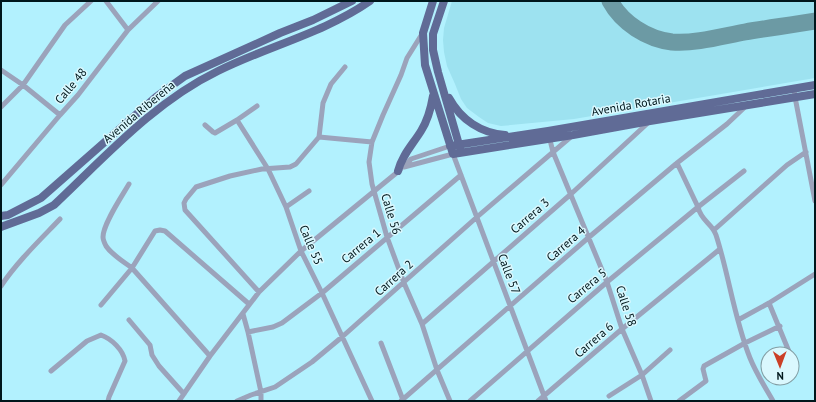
<svg xmlns="http://www.w3.org/2000/svg" width="816" height="402" viewBox="0 0 816 402" font-family="'PT Sans',sans-serif">
<style>
.built{fill:#9de2f0}
.lines{fill:none;stroke-linecap:round;stroke-linejoin:round}
.taxiway{stroke:#6c9aa4;stroke-width:17}
.minor{stroke:#9ba3bb;stroke-width:5}
.primary{stroke:#606b96;stroke-width:8}
.labels{text-anchor:middle;stroke-width:3;stroke-linejoin:round;paint-order:stroke}
.street-label{font-size:12px;fill:#00171c;stroke:#daf8fe}
</style>
<rect width="100%" height="100%" fill="#b2f1fe"/>
<path class="built" d="M452,1H815V78L574,119L501,126L488,123L479,117L467,108L461,99L455,84L447,66L444,52L443,40L444,28Z"/>
<g class="lines">
<path class="taxiway" d="M610,1C622,23 647,39 672,42C695,44 723,36 745,32C768,28 792,25 815,21"/>
<path class="minor" d="M106,1L128,30
M422,34L407,58L401,75L383,115L372,142L369,162L372,184L387,237L404,283L422,324L437,370L450,401
M1,70L23,85L60,115
M794,89L795,97L815,201
M257,106L237,120L268,169L286,207L301,251L322,293L372,401
M1,107L23,85L65,25L91,1
M205,125L213,132L215,133L237,120
M549,136L553,152L607,282L622,329L642,375L651,401
M319,137L323,103L331,84L345,67
M450,146L411,159L404,167L453,154L546,401
M677,163L698,207L744,171
M1,185L60,115L78,95L128,30L158,1
M286,207L309,191
M714,230L787,165L806,152
M1,286C17,262 39,241 60,219
M259,292L185,210L184,203L186,199L196,187L230,176L262,169L290,167L296,164L319,137L372,142
M769,303L790,354
M101,305L132,268C124,262 112,255 106,246C105,244 103,240 103,237C103,224 122,196 129,184
M243,314L248,332L261,392V401
M129,320L150,345L152,355L159,366L184,394
M738,320L769,303L815,274
M422,324L571,194L650,121
M248,332L273,327L282,323L322,293L461,175
M381,343L403,400
M210,356L132,268L155,231L160,230L165,231L249,304
M51,371L87,341L101,335C112,339 123,350 125,361L109,397L108,401
M609,396L642,375L670,350
M179,401L210,356L259,292L301,251L400,170
M237,401L251,395L275,387L312,362L342,337L477,217L573,135
M401,401L588,238L677,163L727,124L746,106
M470,401L607,282L698,207C701,221 712,223 716,235C729,275 734,318 750,358C756,373 765,387 773,401
M538,401L622,329L720,249
M679,401L706,381L703,369L704,366L745,343L780,326"/>
<path class="primary" d="M433,1L423,33L425,65L453,154L573,135L650,121L815,94
M444,1L433,34V50L438,72L460,148
M449,98C461,120 481,133 505,135
M450,146L548,131L815,85
M398,171C402,155 413,144 421,131C428,120 431,108 433,96
M1,216L8,215L41,198L156,97L185,76L280,33L313,20L352,1
M1,227L39,213L54,205C105,157 154,102 218,71C268,46 324,33 370,1"/>
</g>
<g class="labels">
<g class="street-label">
<text transform="translate(71 86) rotate(-50)" y="4">Calle 48</text>
<text transform="translate(631 105) rotate(-10)" y="4">Avenida Rotaria</text>
<text transform="translate(139 112) rotate(-40)" y="4">Avenida Ribereña</text>
<text transform="translate(391 214) rotate(73)" y="4">Calle 56</text>
<text transform="translate(530 216) rotate(-41)" y="4">Carrera 3</text>
<text transform="translate(566 244) rotate(-41)" y="4">Carrera 4</text>
<text transform="translate(311 245) rotate(67)" y="4">Calle 55</text>
<text transform="translate(361 246) rotate(-40)" y="4">Carrera 1</text>
<text transform="translate(509 274) rotate(69)" y="4">Calle 57</text>
<text transform="translate(394 278) rotate(-42)" y="4">Carrera 2</text>
<text transform="translate(587 286) rotate(-40)" y="4">Carrera 5</text>
<text transform="translate(626 306) rotate(72)" y="4">Calle 58</text>
<text transform="translate(594 340) rotate(-41)" y="4">Carrera 6</text>
</g>
</g>
<rect width="816" height="402" fill="none" stroke="#00171c" stroke-width="4"/>
<g transform="translate(780 366) rotate(179)"><circle r="19" fill="#daf8fe" stroke="#839ea4"/>
<path d="M0-3L7 15L0 10L-7 15Z" fill="#cb3f27"/>
<text y="-6" font-size="11" font-weight="bold" text-anchor="middle" fill="#00171c">N</text>
</g>
</svg>
